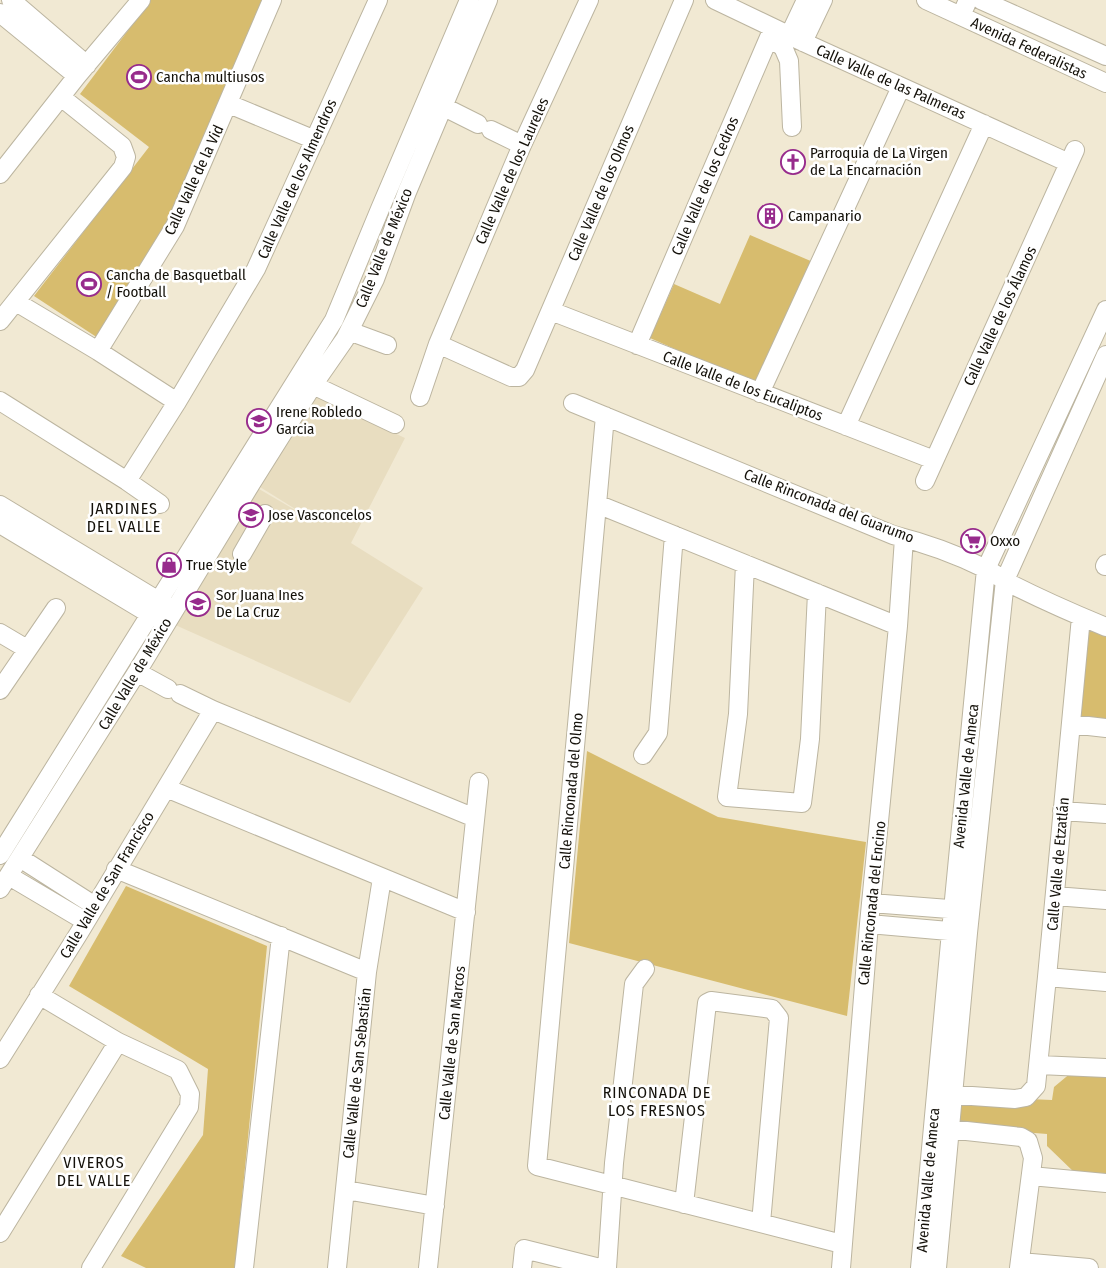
<svg xmlns="http://www.w3.org/2000/svg" width="1106" height="1268" viewBox="0 0 1106 1268" font-family="'Fira Sans Condensed',sans-serif">
<style>
.built{fill:#e8ddc0}
.green{fill:#d7bc6e}
.lines{fill:none;stroke-linecap:round;stroke-linejoin:round}
.minor-casing{stroke:#bcb5a0;stroke-width:20}
.minor{stroke:#fff;stroke-width:18}
.labels{text-anchor:middle;stroke-width:5;stroke-linejoin:round;paint-order:stroke}
.street-label{font-size:15px;fill:#14110a;stroke:#fff}
.poi-label{font-size:15px;fill:#14110a;stroke:#fff;text-anchor:start}
.neighbourhood-label{font-size:16px;letter-spacing:1px;fill:#14110a;stroke:#fff}
</style>
<rect width="100%" height="100%" fill="#f1e9d3"/>
<path class="built" d="M317,397L405,438L351,543L423,588L350,703L173,624L259,489L321,525L260,487Z"/>
<path class="green" d="M151,0H268L170,222L101,340L34,296L149,147L80,94Z
M750,235L813,262L759,386L650,338L674,284L720,304Z
M1092,629L1106,635V726L1074,720L1082,635Z
M587,751L718,817L866,842L847,1016L569,943Z
M126,886L267,946L235,1268H146L121,1256L203,1135L208,1069L69,986Z
M1078,1067L1106,1069V1176L1076,1174L1047,1146V1134L958,1127L959,1096L1052,1100L1054,1087Z"/>
<g class="lines">
<defs>
<path id="minor" d="M11,0L87,65
M715,0L803,42L1069,163
M926,0L1106,83
M981,0L1106,56
M0,13L77,76
M961,16L968,0
M789,36L806,0
M769,38L783,47L789,61L792,127
M803,42L823,0
M229,104L315,140
M442,106L478,124
M491,130L522,145
M0,174L77,76L141,0
M16,302L98,351L177,402
M551,311L934,460
M0,321L123,167L126,157L122,146L61,97
M349,331L387,345
M438,344L511,377H519L525,370L684,0
M637,345L773,28
M98,351L175,226L272,0
M313,385L395,424
M760,393L901,87
M420,397L438,344L522,145L589,0
M0,401L127,481L160,504
M573,403L893,535C925,543 956,554 986,569C993,572 999,577 1005,581C1038,598 1072,613 1106,627
M605,416L537,1166L842,1244
M846,426L984,124
M127,481L177,402L256,269L378,0
M925,481L1075,150
M597,504L898,626
M0,505L167,606
M0,524L158,619
M242,554L265,514
M745,564L738,714L727,797L802,803L810,739L817,593
M1105,566L1106,564
M0,633L27,649
M137,672L168,689
M0,690L56,608
M180,694L213,710L475,818
M1071,724L1106,728
M643,755L658,733L674,535
M166,788L466,912
M1062,811L1106,814
M0,855L334,320L380,209L469,0
M20,858L95,906
M116,869L367,972
M9,876L85,921
M0,889L137,672L252,482L313,385L345,339L375,279L407,192L488,0
M1055,896L1106,900
M871,903L962,910
M869,924L960,932
M1047,977L1106,982
M39,995L118,1042L178,1070L190,1094L189,1107L91,1268
M0,1059L79,933L213,710
M1039,1065L1106,1068
M943,1094L1015,1099L1026,1097L1036,1086L1047,977L1081,617
M939,1128L1021,1137L1028,1141L1033,1158L1019,1268
M1031,1176L1106,1183
M346,1190L435,1206
M684,1204L707,1003L711,1001L772,1009L779,1018L761,1223
M0,1233L118,1042
M1020,1262L1089,1268
M244,1268L281,936
M337,1268L367,972L382,878
M428,1268L479,782
M522,1268L524,1249L600,1268
M607,1268L614,1163L634,984L645,969
M841,1268L869,924L898,626L904,538
M920,1268L953,910L986,569L1106,310
M937,1268L968,933L1005,580L1106,355"/>
</defs>
<use href="#minor" class="minor-casing"/>
<use href="#minor" class="minor"/>
</g>
<defs>
<symbol id="stadium-ring" viewBox="-11 -11 22 22"><circle r="9.5" fill="#fff" stroke="#972b8c" stroke-width="1.5"/><path d="M0-5a6.5 5 0 1 0 0 10a6.5 5 0 1 0 0-10ZM-3.5-1.8h7v3.6h-7Z" fill="#972b8c"/></symbol>
<symbol id="church-ring" viewBox="-11 -11 22 22"><circle r="9.5" fill="#fff" stroke="#972b8c" stroke-width="1.5"/><path d="M-1.2-6h2.4v3.5h3.3v2.4h-3.3V6h-2.4V-.1h-3.3v-2.4h3.3Z" fill="#972b8c"/></symbol>
<symbol id="building-ring" viewBox="-11 -11 22 22"><circle r="9.5" fill="#fff" stroke="#972b8c" stroke-width="1.5"/><path d="M-4-6H4V6H1V3H-1V6H-4ZM-2.5-4.3h1.7v1.8h-1.7ZM.8-4.3h1.7v1.8H.8ZM-2.5-1h1.7V.8h-1.7ZM.8-1h1.7V.8H.8Z" fill="#972b8c"/></symbol>
<symbol id="school-ring" viewBox="-11 -11 22 22"><circle r="9.5" fill="#fff" stroke="#972b8c" stroke-width="1.5"/><path d="M0-5L7-2L0 1L-7-2ZM-4 1L0 2.5L4 1V4Q0 6-4 4Z" fill="#972b8c"/></symbol>
<symbol id="supermarket-ring" viewBox="-11 -11 22 22"><circle r="9.5" fill="#fff" stroke="#972b8c" stroke-width="1.5"/><path d="M-6-5.5h2.5l.6 2H6L4.5 2H-2.5L-4.4-4H-6ZM-1.5 3.2a1.3 1.3 0 1 0 .1 0ZM3 3.2a1.3 1.3 0 1 0 .1 0Z" fill="#972b8c"/></symbol>
<symbol id="shop-ring" viewBox="-11 -11 22 22"><circle r="9.5" fill="#fff" stroke="#972b8c" stroke-width="1.5"/><path d="M-5-2.5h2.3a2.7 3.5 0 0 1 5.4 0H5L5.5 6h-11ZM-1.5-2.5h3a1.5 2.3 0 0 0-3 0Z" fill="#972b8c"/></symbol>
</defs>
<g fill-rule="evenodd">
<use href="#stadium-ring" x="125" y="63" width="28" height="28"/>
<use href="#church-ring" x="779" y="148" width="28" height="28"/>
<use href="#building-ring" x="756" y="202" width="28" height="28"/>
<use href="#stadium-ring" x="75" y="270" width="28" height="28"/>
<use href="#school-ring" x="245" y="407" width="28" height="28"/>
<use href="#school-ring" x="237" y="501" width="28" height="28"/>
<use href="#supermarket-ring" x="959" y="527" width="28" height="28"/>
<use href="#shop-ring" x="155" y="551" width="28" height="28"/>
<use href="#school-ring" x="184" y="590" width="28" height="28"/>
</g>
<g class="labels">
<g class="street-label">
<text transform="translate(1029 48) rotate(25)" y="5">Avenida Federalistas</text>
<text transform="translate(891 82) rotate(24)" y="5">Calle Valle de las Palmeras</text>
<text transform="translate(512 171) rotate(-66)" y="5">Calle Valle de los Laureles</text>
<text transform="translate(297 179) rotate(-66)" y="5">Calle Valle de los Almendros</text>
<text transform="translate(194 180) rotate(-65)" y="5">Calle Valle de la Vid</text>
<text transform="translate(705 186) rotate(-67)" y="5">Calle Valle de los Cedros</text>
<text transform="translate(601 193) rotate(-67)" y="5">Calle Valle de los Olmos</text>
<text transform="translate(384 248) rotate(-68)" y="5">Calle Valle de México</text>
<text transform="translate(1000 316) rotate(-65)" y="5">Calle Valle de los Álamos</text>
<text transform="translate(743 386) rotate(21)" y="5">Calle Valle de los Eucaliptos</text>
<text transform="translate(829 506) rotate(21)" y="5">Calle Rinconada del Guarumo</text>
<text transform="translate(135 674) rotate(-59)" y="5">Calle Valle de México</text>
<text transform="translate(966 776) rotate(-84)" y="5">Avenida Valle de Ameca</text>
<text transform="translate(571 791) rotate(-85)" y="5">Calle Rinconada del Olmo</text>
<text transform="translate(1058 864) rotate(-85)" y="5">Calle Valle de Etzatlán</text>
<text transform="translate(107 885) rotate(-59)" y="5">Calle Valle de San Francisco</text>
<text transform="translate(872 903) rotate(-84)" y="5">Calle Rinconada del Encino</text>
<text transform="translate(452 1043) rotate(-84)" y="5">Calle Valle de San Marcos</text>
<text transform="translate(357 1073) rotate(-84)" y="5">Calle Valle de San Sebastián</text>
<text transform="translate(928 1180) rotate(-85)" y="5">Avenida Valle de Ameca</text>
</g>
<g class="poi-label">
<text x="156" y="82">Cancha multiusos</text>
<text x="810" y="158">Parroquia de La Virgen<tspan x="810" dy="17">de La Encarnación</tspan></text>
<text x="788" y="221">Campanario</text>
<text x="106" y="280">Cancha de Basquetball<tspan x="106" dy="17">/ Football</tspan></text>
<text x="276" y="417">Irene Robledo<tspan x="276" dy="17">Garcia</tspan></text>
<text x="268" y="520">Jose Vasconcelos</text>
<text x="990" y="546">Oxxo</text>
<text x="186" y="570">True Style</text>
<text x="216" y="600">Sor Juana Ines<tspan x="216" dy="17">De La Cruz</tspan></text>
</g>
<g class="neighbourhood-label">
<text x="124" y="514">JARDINES<tspan x="124" dy="18">DEL VALLE</tspan></text>
<text x="657" y="1098">RINCONADA DE<tspan x="657" dy="18">LOS FRESNOS</tspan></text>
<text x="94" y="1168">VIVEROS<tspan x="94" dy="18">DEL VALLE</tspan></text>
</g>
</g>
</svg>
